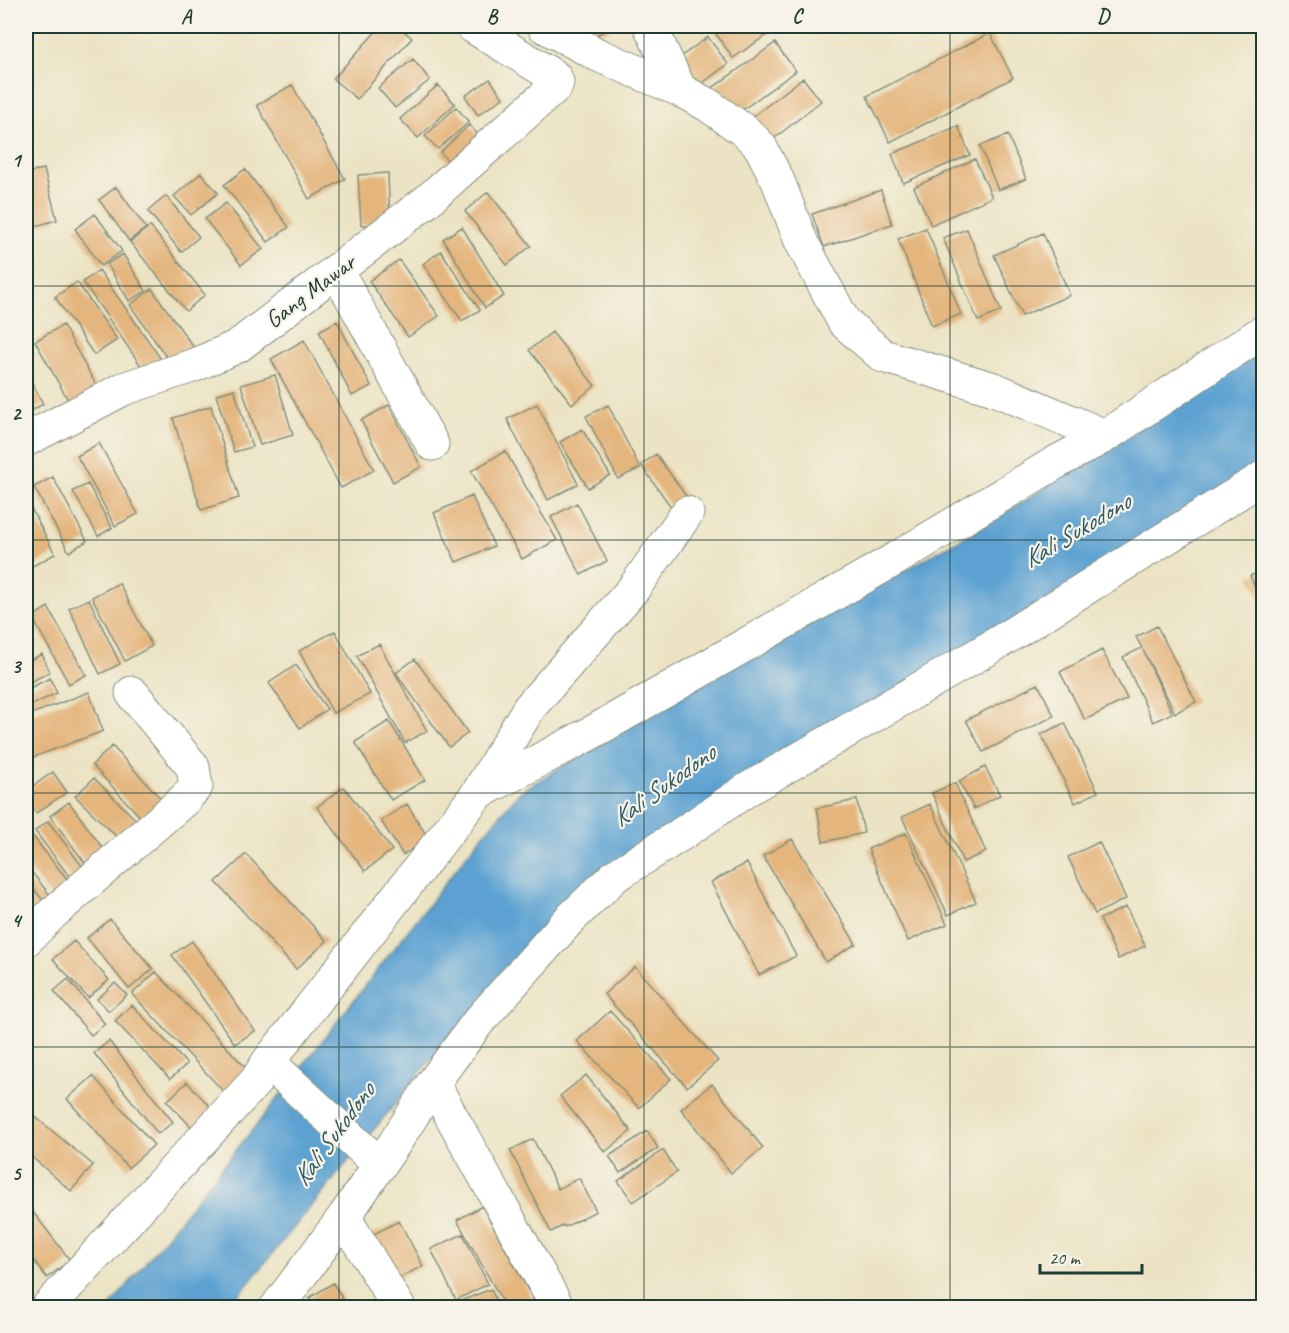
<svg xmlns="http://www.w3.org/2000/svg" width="1289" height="1333" viewBox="0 0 1289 1333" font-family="Caveat,sans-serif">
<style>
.water{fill:#5ca1d1;stroke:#3e6f82;stroke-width:1.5}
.building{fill:#e4b57d}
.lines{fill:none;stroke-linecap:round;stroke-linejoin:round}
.street-casing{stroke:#85907c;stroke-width:35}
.secondary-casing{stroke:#85907c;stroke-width:35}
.street{stroke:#fff;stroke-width:33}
.secondary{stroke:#fff;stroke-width:33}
.grid{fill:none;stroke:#1f3d34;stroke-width:1.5;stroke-opacity:0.55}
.labels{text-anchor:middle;stroke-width:4.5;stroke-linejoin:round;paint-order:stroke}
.street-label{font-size:24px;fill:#1f3d34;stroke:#f7f3e8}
.water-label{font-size:26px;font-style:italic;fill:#315b63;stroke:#f7f3e8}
.neatline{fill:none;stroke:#1f3d34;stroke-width:2}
.grid-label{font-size:20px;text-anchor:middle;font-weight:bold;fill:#1f3d34}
</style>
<rect width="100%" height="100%" fill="#f7f3e8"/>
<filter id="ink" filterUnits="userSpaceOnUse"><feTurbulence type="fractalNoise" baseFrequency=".0167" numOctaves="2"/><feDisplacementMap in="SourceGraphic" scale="12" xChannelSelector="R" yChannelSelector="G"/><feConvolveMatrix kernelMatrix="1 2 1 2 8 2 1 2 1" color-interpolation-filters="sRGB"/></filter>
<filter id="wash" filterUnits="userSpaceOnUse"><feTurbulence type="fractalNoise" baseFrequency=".008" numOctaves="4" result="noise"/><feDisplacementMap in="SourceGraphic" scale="24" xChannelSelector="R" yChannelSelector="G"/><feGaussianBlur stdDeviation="1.35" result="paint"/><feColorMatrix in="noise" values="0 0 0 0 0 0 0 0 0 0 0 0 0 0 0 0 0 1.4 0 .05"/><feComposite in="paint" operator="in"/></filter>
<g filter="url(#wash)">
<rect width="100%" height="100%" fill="#ebe3c3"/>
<path class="water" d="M1263,351V467L596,880L447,1040L229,1307L109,1308L266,1113L478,841L520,792L679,696L986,525Z"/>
<g id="blocks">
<path class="building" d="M381,26H398L412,38L357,99L333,79Z
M580,26H616L587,39Z
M722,26H776L777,28L733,58L714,31Z
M990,33L1013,78L890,142L867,96Z
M708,37L728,64L692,91L672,63Z
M775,43L796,71L731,118L711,89Z
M413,59L430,80L395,108L378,88Z
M803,78L821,101L766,145L747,121Z
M490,79L503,98L478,115L465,96Z
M292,85L345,179L309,199L257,105Z
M438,85L455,104L418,138L400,119Z
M456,107L469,122L438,149L425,136Z
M469,125L484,141L455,169L440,152Z
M958,126L970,155L903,183L892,154Z
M1008,135L1026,179L998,190L980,146Z
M975,159L992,197L931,225L914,187Z
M44,169L57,220L28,228L26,217V173Z
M245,169L289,227L268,242L224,185Z
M201,173L218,193L191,215L174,196Z
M388,173L390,224L361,225L358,175Z
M116,187L146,228L129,241L99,200Z
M881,190L892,224L824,247L812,214Z
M488,192L531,246L507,265L465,211Z
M166,196L199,237L181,252L148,211Z
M226,203L263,249L241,265L205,219Z
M95,214L122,251L101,266L75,229Z
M150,226L205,295L186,311L130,242Z
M462,227L504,296L485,308L443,239Z
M926,228L961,314L932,326L898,239Z
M967,229L1001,311L978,321L943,238Z
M1043,233L1070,295L1022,316L994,255Z
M441,251L480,310L462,321L423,264Z
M123,254L146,291L129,301L107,264Z
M399,260L439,316L408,337L369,281Z
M99,270L163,362L146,373L83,282Z
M77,282L117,340L94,355L55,297Z
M152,289L197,352L174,368L130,305Z
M337,321L371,386L352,396L319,331Z
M63,325L101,394L73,409L35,341Z
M552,332L595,386L572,404L529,350Z
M304,340L374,470L341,488L271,359Z
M26,370L43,404L26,414Z
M275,375L293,435L260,445L241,385Z
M234,389L252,447L234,452L216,395Z
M537,404L578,484L548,500L507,419Z
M389,405L421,467L393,482L361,420Z
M608,405L640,468L618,479L586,416Z
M211,406L239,498L201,510L173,418Z
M582,429L610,475L588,488L560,442Z
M99,443L138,514L115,526L77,456Z
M505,451L557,540L522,559L471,471Z
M656,454L694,507L679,518L641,465Z
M53,477L87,541L69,552L34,487Z
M88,484L112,528L98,536L73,491Z
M472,496L494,546L456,562L434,513Z
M26,499L55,554L29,568L26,562Z
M577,503L607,561L581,575L551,517Z
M1264,570V606L1250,576Z
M119,583L152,646L125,661L92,597Z
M89,599L120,664L100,674L69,608Z
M48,607L86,675L69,684L32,617Z
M1157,626L1196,702L1175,713L1143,650L1172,713L1153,722L1123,657L1142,648L1136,637Z
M335,631L370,694L333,713L299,651Z
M379,644L427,731L405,743L357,656Z
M1102,650L1127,699L1085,720L1060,672Z
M42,654L50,672L26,684V662Z
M415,659L468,733L449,747L396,673Z
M296,665L327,709L300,728L269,683Z
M50,678L57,693L26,708V690Z
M1038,684L1054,716L983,752L966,720Z
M89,692L103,731L26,760V716Z
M389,721L425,780L391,800L355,742Z
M1065,723L1098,792L1075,803L1041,734Z
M112,746L166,804L146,823L92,765Z
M985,767L1000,795L974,809L959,781Z
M53,772L67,792L36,813L26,799V791Z
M94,778L143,827L125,845L75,796Z
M955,783L986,852L963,862L932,793Z
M344,787L392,850L365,871L317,807Z
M857,800L864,833L823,842L817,808Z
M69,802L107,854L89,868L50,816Z
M407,804L428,838L403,855L381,821Z
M930,804L976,902L948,915L902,817Z
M48,821L88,874L75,884L35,831Z
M26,828L71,884L53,899L26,865Z
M906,833L947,924L908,941L868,849Z
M792,839L856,944L826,962L763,856Z
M1099,842L1126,899L1095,914L1068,857Z
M246,854L327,941L296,969L216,882Z
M747,863L796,956L759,975L711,882Z
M26,879L45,903L26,918Z
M1126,907L1145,946L1118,959L1100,919Z
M110,919L153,969L129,989L87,938Z
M74,941L109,980L88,998L53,959Z
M192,941L255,1031L235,1044L172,955Z
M635,967L718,1061L687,1087L604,994Z
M156,972L248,1070L224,1092L132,994Z
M68,979L105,1024L91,1035L54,991Z
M115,983L127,995L109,1011L97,999Z
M132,1005L187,1064L170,1079L115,1021Z
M610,1011L671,1079L639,1108L577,1041Z
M109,1041L173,1122L158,1134L94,1053Z
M586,1075L631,1131L605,1152L560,1096Z
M93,1076L154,1145L128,1168L67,1099Z
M187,1082L218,1115L197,1133L167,1101Z
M712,1084L763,1148L731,1173L681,1109Z
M26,1109L93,1165L71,1191L26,1152Z
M647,1131L658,1148L620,1173L609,1156Z
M533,1139L558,1189L579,1178L596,1211L565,1227L564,1225L551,1232L510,1150Z
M663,1150L677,1172L633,1202L618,1181Z
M26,1203L70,1260L47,1278L26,1250Z
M482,1206L536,1305L532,1308H506L457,1220Z
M399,1221L423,1266L389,1283L366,1238Z
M463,1234L488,1284L456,1300L431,1249Z
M333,1283L348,1308H315L309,1298Z
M491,1289L499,1308H463L461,1301Z"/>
</g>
</g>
<g filter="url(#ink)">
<use href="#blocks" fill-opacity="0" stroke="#85907c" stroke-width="1.5"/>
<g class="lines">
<defs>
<path id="street" d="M544,26L598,55L680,90L708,105L746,132L760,146L778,181L801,241L844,322L883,356L994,389L1105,436
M650,26L680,90
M337,271L432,444
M26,440L123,389L195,365L238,346L427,201L556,86L557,82L555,77L472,26
M479,791L529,708L634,588L687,513
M26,940L52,914L184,800L196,786L193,767L132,693
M268,1062L380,1165
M433,1083L558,1308
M344,1217L399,1308
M47,1308L256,1081L268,1062L478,793L591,733L892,561L1055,463L1105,436L1264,331"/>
<path id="secondary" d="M276,1308L344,1217L394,1144L433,1083L478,1022L569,920L615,876L680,835L748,789L991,647L1264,477"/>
</defs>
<use href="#street" class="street-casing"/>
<use href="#secondary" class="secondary-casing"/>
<use href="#street" class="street"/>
<use href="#secondary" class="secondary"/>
</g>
</g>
<path class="grid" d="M339,26V1308M644,26V1308M950,26V1308M26,286H1264M26,540H1264M26,793H1264M26,1047H1264"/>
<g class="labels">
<g class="street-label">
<text transform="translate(310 291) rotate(-37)" y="8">Gang Mawar</text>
</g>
<g class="water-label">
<text transform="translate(1076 530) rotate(-31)" y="9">Kali Sukodono</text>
<text transform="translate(663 785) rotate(-36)" y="9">Kali Sukodono</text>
<text transform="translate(333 1134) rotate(-54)" y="9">Kali Sukodono</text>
</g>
</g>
<rect width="1289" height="1333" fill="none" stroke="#f7f3e8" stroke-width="66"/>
<path d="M1040 1264v9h102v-9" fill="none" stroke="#1f3d34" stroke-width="3"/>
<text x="1049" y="1264" font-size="18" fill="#1f3d34" stroke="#f7f3e8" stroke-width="4.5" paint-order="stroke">20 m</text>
<rect x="33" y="33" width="1223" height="1267" class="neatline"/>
<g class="grid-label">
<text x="186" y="23">A</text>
<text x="492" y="23">B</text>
<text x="797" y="23">C</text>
<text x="1103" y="23">D</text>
<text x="16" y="167">1</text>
<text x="16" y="420">2</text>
<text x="16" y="673">3</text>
<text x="16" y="927">4</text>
<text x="16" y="1180">5</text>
</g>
</svg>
